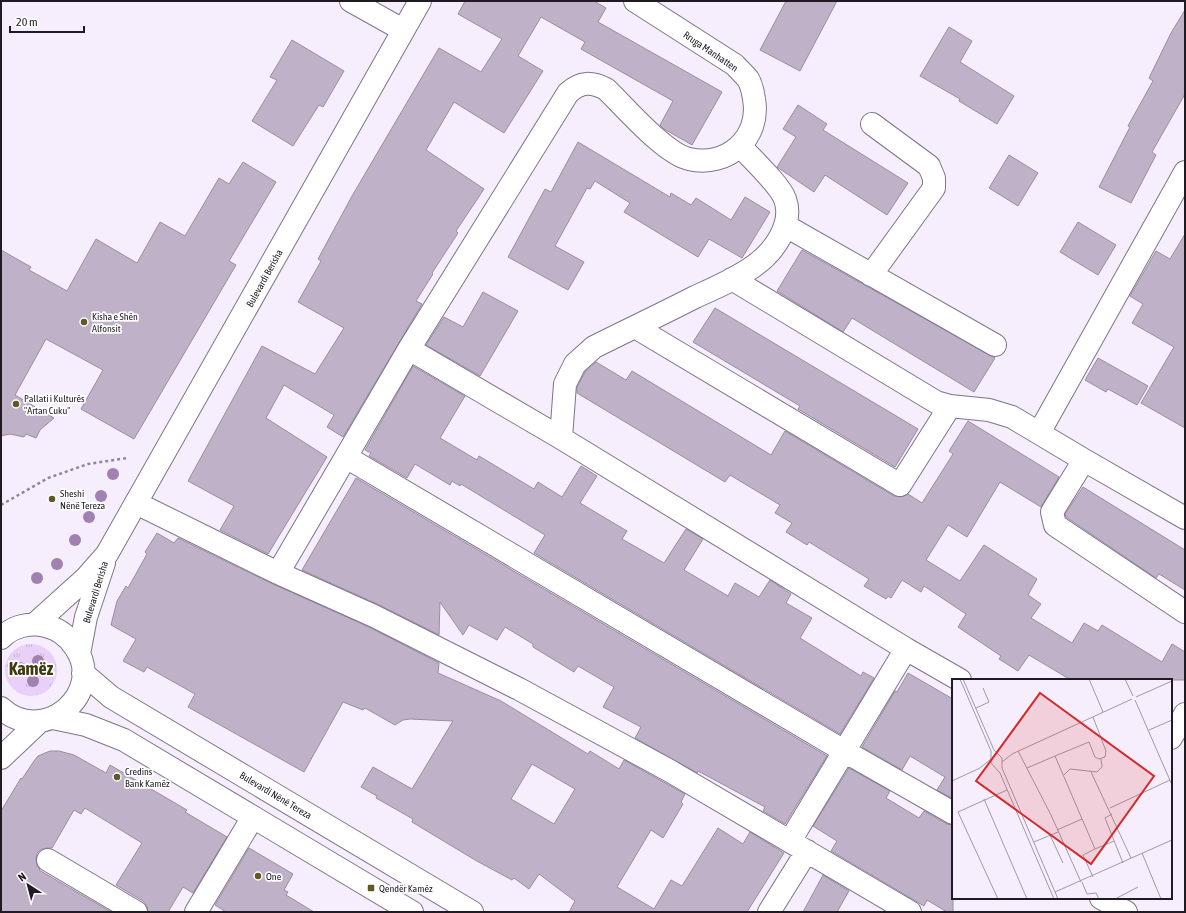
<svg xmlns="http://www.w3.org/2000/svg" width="1186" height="913" viewBox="0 0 1186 913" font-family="'Asap Condensed',sans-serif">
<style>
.grass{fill:url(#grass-tufts)}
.building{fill:#bfb2c8;stroke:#9a8da2;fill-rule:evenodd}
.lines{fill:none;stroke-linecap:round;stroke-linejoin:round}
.minor-casing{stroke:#807488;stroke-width:24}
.major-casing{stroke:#807488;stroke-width:24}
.path{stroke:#8e8792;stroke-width:2.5;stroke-dasharray:3 3;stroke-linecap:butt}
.minor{stroke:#fff;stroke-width:22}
.major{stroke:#fff;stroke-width:22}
.tree{fill:#a081b0}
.poi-dot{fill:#5f5926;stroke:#fff;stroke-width:1.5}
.labels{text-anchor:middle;stroke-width:3.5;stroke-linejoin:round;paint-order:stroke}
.street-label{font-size:10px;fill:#201b23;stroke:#fff}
.poi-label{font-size:10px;fill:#201b23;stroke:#fff;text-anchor:start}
.town-label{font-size:18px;font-weight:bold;fill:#3f3a11;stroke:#fff}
.inset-road{fill:none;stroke:#a09aa5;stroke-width:1}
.view{fill:#d62828;fill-opacity:0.15;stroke:#d62828;stroke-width:2}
.inset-edge{fill:none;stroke:#201b23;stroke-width:2}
</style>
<defs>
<pattern id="grass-tufts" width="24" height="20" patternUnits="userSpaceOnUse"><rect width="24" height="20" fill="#e9d0f9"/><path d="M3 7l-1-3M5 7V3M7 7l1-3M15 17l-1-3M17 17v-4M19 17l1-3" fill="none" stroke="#c8b2d5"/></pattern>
</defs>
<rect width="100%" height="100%" fill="#f6eefc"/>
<path class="grass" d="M5 670a26 26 0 1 1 52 0a26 26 0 1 1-52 0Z"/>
<path class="building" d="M465,1H594L606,8L598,22L722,92L692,145L664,129L660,125L673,101L581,49L585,42L541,17L518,56L543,71L504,133L454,102L426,150L484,189L456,231L458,233L432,273L433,274L416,301L422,304L343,437L327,427L334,415L284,385L266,418L327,457L268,554L220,530L234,506L188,481L262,346L315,374L344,328L298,302L321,261L318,259L352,196L439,48L481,72L502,39L458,14Z
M786,1H837L800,71L760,50Z
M1185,10V94L1152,152L1156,155L1131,203L1099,187L1130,127L1128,126L1153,81L1149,78L1171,33Z
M949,27L972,41L960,62L1014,96L997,124L959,101L960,99L920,76Z
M292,40L344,71L323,107L319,105L293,146L252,121L277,80L270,77Z
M798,105L827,124L823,130L908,183L887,215L825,175L814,192L777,167L796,137L783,129Z
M578,142L670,197L671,193L691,205L696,198L731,220L745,197L770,212L742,258L709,239L698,257L624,212L630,203L595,181L590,189L587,188L555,246L584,262L568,290L508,257L545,189L551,192Z
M1009,155L1038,173L1018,206L989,188Z
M243,162L276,182L229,261L236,265L134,439L81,409L103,370L46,339L15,395L54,418L40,430L36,438L26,434L24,437L10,434L1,436V250L31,267L29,270L67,291L96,239L137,263L160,222L185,236L219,178L229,184Z
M1078,222L1116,245L1098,275L1060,252Z
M1185,234V428L1141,403L1174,347L1132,323L1143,304L1130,296L1156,251L1170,259Z
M802,250L995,358L974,392L852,318L843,332L777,291Z
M483,292L518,311L480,376L426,345L444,317L463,327Z
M715,308L918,429L895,467L798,409L800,406L693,342Z
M1098,358L1148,386L1137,405L1108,389L1106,392L1085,380Z
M596,362L626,380L632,371L771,455L785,431L894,496L900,497L908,494L922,503L953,454L949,451L968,421L1059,477L1041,507L1000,482L967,537L948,525L926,560L960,581L984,545L1037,579L1028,595L1041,604L1031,618L1072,643L1084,623L1098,631L1102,625L1162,662L1172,644L1185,652V680H1071L1029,655L1018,671L999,659L1001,656L958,627L966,614L924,586L921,592L902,580L891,598L888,596L886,599L864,586L869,579L809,542L807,545L786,532L792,523L775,513L780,505L730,475L725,482L577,393V387L585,372Z
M413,366L465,396L440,438L477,460L479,456L534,489L538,482L562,497L581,466L597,476L580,503L627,531L622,539L664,563L686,529L703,539L684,570L728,596L735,583L759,597L770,580L791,594L786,603L812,618L800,638L861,676L863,672L874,678L840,734L534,553L545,535L461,484L460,486L452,481L450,485L415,464L407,478L369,456L371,453L365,450Z
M356,478L827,756L785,824L763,811L765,807L698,771L697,773L635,738L641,727L603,707L614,687L578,666L574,672L533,647V644L505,627L497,640L469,625L463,635L440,602L439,635L379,605L302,570Z
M1083,487L1185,550V590L1159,574L1156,578L1066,517L1065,514Z
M157,533L174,543L178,538L273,584L369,627L439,663L438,673L501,701L588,754L590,751L619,769L624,760L685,794L681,802L683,804L663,838L651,830L617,887L654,909L671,880L682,886L718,828L743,844L750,832L784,853L747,912H569L575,901L539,874L529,889L514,878L512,880L475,860L412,822L413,819L376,798L377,796L361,787L373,767L412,789L453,721L410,719L403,720L395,725L365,708L363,710L343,702L304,772L188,707L195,694L147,667L144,672L123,661L136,639L111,625L117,601L126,586L128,588L147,554L145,552ZM532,764L575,789L554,824L511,799Z
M908,673L953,699V799L937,790L945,777L910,756L902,770L862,747L895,691L897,692Z
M50,751H59L74,755L106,773L110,765L187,810L185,812L227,837L193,893L183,887L168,912H148L147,906L143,901L116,885L142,843L85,808L81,814L74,810L52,848H48L42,849L37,853L36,859L37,866L40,869L39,870L111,912H1V811L21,778L22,779L34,761L38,756Z
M849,768L890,791L886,798L919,818L924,811L947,824L953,825V912H947L927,900L924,906L831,851L837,841L813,826Z
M249,848L293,874L284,890L288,892L286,895L314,912H226L215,905Z
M823,875L849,891L837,912H803Z"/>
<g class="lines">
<defs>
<path id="minor" d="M351,1L403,30
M635,1L735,65C739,70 744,74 748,79C751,84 753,92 754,99C761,138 727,168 689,159C665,154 625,107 606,89C592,82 581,81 568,93L409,349L561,438L906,649L960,680
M786,226L995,345
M871,275L934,188V178L929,166L872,124
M732,279L936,402L950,406L989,410L1012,417L1084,460L1185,518
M635,327L900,485L950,406
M1039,433L1185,172
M561,438L565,384L575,364L594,347C628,330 662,314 695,297C715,288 736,279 754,266C774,252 794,224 785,199C780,185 751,158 740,146
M346,457L844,751L953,813
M1084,460L1052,512L1055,525L1185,612
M136,503L278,573L374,616L519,689L670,771L910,912
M278,573L409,349
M1171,738L1185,714
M790,841L906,649
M48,860L136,912
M1101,898L1126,912
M196,912L253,817
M769,912L807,851"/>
<path id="major" d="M35,624L86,578L107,554L420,1
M1,638C13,626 30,622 46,626C59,629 68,636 75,647C107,693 43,747 1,708
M79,654L86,617L104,563
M83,673L111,697L472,912
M53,718L86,725L124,740L412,912
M1,758L39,722"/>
</defs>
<use href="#minor" class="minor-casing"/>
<use href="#major" class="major-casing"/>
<path class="path" d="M1,505L48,478L88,464L127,458"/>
<use href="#minor" class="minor"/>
<use href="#major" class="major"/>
</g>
<g class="tree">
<circle cx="113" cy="474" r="6"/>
<circle cx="101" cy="496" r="6"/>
<circle cx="89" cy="517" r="6"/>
<circle cx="75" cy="540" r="6"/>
<circle cx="57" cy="564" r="6"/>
<circle cx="37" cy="578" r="6"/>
<circle cx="38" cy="661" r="6"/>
<circle cx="20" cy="668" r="6"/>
<circle cx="33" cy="681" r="6"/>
</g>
<g class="poi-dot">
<circle cx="84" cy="322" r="4"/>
<circle cx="16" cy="404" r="4"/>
<circle cx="52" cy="499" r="4"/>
<circle cx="117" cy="777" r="4"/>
<circle cx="258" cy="876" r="4"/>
<rect x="367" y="884" width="8" height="8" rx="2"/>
</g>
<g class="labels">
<g class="street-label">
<text transform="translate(711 51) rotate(34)" y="4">Rruga Manhatten</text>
<text transform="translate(264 278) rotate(-61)" y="4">Bulevardi Berisha</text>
<text transform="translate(95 592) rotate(-73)" y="4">Bulevardi Berisha</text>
<text transform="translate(276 795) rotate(31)" y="4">Bulevardi Nënë Tereza</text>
</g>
<g class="poi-label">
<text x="92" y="320">Kisha e Shën<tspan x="92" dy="12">Alfonsit</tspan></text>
<text x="24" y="402">Pallati i Kulturës<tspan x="24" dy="12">"Artan Cuku"</tspan></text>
<text x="60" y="497">Sheshi<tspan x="60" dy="12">Nënë Tereza</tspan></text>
<text x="125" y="775">Credins<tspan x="125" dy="12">Bank Kamëz</tspan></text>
<text x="266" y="880">One</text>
<text x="379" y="892">Qendër Kamëz</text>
</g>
<g class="town-label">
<text x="31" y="675">Kamëz</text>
</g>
</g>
<g transform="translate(952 679)">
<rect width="220" height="220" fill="#f6eefc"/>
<path class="inset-road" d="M8,0L39,72V84L48,94L102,220M11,0L42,71L50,79V89L106,220M137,0L151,33M173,0L181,17M184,18L220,2M183,21L220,106M24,29L37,23L31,9M197,51L220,41M66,72L99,136L129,203M50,83L60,75L180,20M75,89L103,77M139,93L179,179M112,96L118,90L145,93L150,88L149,80M0,102L28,89L39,80M32,120L75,220M158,129L218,101M160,135L153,139L171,184M105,151L130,140M98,156L111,184M82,163L106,153M143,170L162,162M190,174L209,220M141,198L131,176L143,170L103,77L137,63L143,78L147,80L153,78L154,72L141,38M130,203L135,215L144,214L147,220M103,213L220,161M46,220L6,133L55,111M163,220L186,208"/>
<path class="view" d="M88,14L202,97L139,185L24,102Z"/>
<rect width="220" height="220" class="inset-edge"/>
</g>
<rect width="1186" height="913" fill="none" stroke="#201b23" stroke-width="4"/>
<g transform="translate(28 885) rotate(324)" stroke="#ffffff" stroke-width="3" paint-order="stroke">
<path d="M0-3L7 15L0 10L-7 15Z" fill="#201b23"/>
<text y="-6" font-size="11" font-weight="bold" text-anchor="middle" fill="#201b23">N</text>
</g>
<path d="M10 26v6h74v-6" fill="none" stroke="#201b23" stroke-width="2"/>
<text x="16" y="26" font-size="12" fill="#201b23" stroke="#ffffff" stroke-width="3" paint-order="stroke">20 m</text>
</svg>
